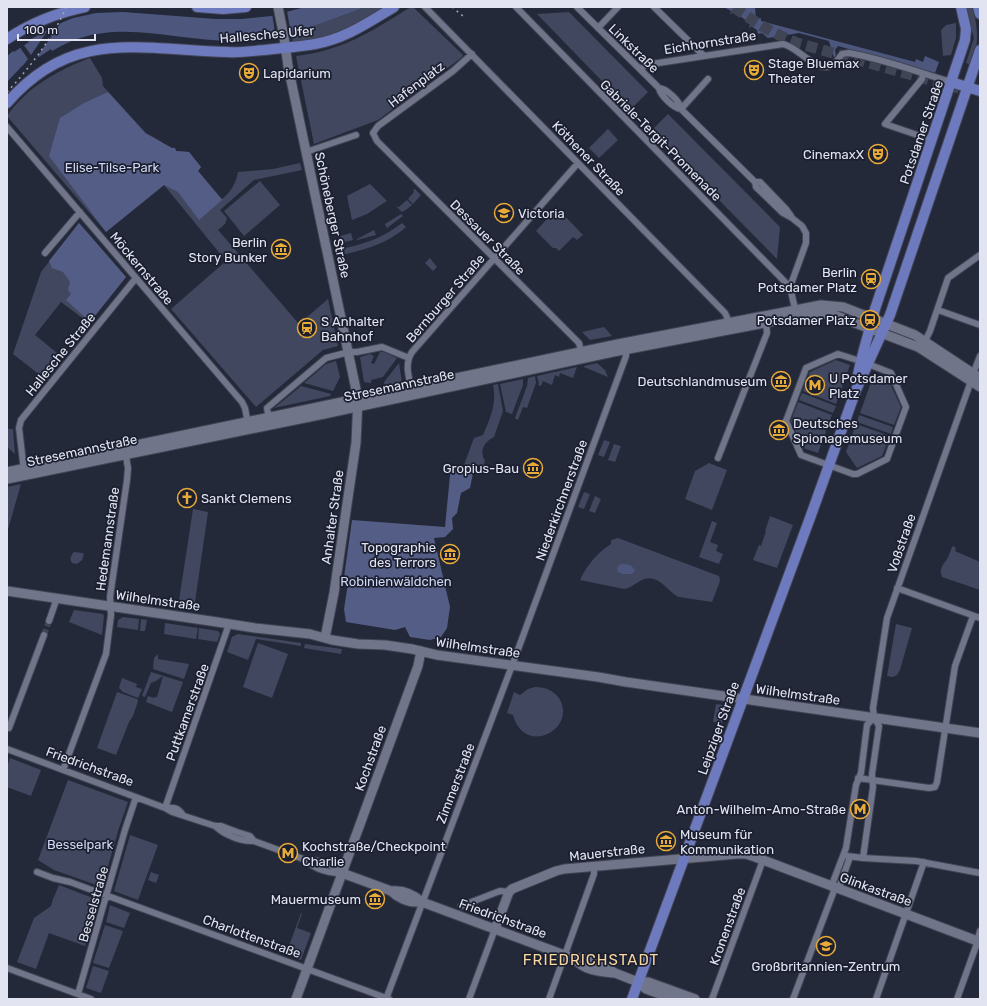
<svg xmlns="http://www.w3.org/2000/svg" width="987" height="1006" viewBox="0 0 987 1006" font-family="Rubik,sans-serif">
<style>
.green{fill:#41475e}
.forest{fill:#545d85}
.water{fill:#4d567d}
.pier{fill:#24293a}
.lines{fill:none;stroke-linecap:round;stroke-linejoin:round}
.street-tunnel{stroke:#404555;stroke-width:6;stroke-dasharray:6 3;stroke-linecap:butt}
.highway-tunnel{stroke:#404555;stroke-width:11;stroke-dasharray:11 5.5;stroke-linecap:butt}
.street-casing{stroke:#414453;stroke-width:8}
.secondary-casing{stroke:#414453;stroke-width:11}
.primary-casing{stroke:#414453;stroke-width:12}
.street{stroke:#70758a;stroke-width:6}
.secondary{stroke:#70758a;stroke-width:9}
.primary{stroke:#6e7abe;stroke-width:10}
.rail{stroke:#a1a5b2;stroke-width:1.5;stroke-dasharray:2 4;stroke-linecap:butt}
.labels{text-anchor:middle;stroke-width:3.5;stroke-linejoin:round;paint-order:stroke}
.street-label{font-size:13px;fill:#e2e5f1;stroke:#1b1f30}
.poi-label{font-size:13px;fill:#e2e5f1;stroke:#1b1f30;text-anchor:start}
.park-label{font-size:13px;fill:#d0d8f3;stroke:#1b1f30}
.quarter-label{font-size:15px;letter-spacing:1px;fill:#f9d7a0;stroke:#1b1f30}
</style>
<rect width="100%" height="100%" fill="#24293a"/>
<path class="green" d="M365,7H385L346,30L322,38L293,43L291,32L339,17Z
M411,7H413L463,55L461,58L378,120L314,144L296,56C344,50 370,32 411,7Z
M965,7H973C978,32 979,40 972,65L966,63L974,38Z
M569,12L648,92L630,110L537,14Z
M956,23V38L951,55L943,56L941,30L946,25Z
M90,58L102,78L103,86L146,133L162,142V143L172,148H175L176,151L189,152L201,167L198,171L222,199C231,192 236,183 238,172L273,169L300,163L302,170L254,180L220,210L227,218L225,224L218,230L299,324L328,299L338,346L323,350L256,407L171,309L226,261L164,185L106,232L7,116C27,87 58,70 90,58Z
M668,114L780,227L777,259L651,131Z
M608,129L618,140L599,158L589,148Z
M260,181L280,205L244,236L224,211Z
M370,184L387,201L367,214L352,220L347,196Z
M415,189L421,195L413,204L408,199L414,192L413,190Z
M407,200L412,205L407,209L402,212L396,206L399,207Z
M557,208L583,235L577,240L573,237L559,251L556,248H553L536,231Z
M401,214L403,216L387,228L385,224Z
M79,223L126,277L89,323L61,302L35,335L62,357L45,379L13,354L41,272Z
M402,223L406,227C386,245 363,250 337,256L336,250C361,245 382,239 402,223Z
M374,230L376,235L357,240V239Z
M351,233L353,240L341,243L340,236Z
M430,258L437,267L433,271L425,263Z
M604,327L612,336L590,340L582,332Z
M380,352H384L397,358L383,377L371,380V383L364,382L360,357L370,354L374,356L371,363L374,364Z
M836,360L850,365L836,404L803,391L810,372Z
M336,361L340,377L333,391L304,383L326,364Z
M399,363L402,382L385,386L384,382Z
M597,363L605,370L608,377L584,367V366Z
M577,367L573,378L560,373L559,377L555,375L552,385L543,381L541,386L538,385L539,383L537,376Z
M874,374L888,379L901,407L894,425L860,413Z
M535,376L536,383L527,408L523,407L518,420L515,418L527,386L528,378Z
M523,379V385L512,414L506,412L500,384Z
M498,384L503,411L494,437C484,442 479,451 485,461L483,467L464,465L474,438L483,435C490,419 497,403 493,385Z
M301,386L331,394L330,396L274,408Z
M802,393L836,406L833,413L799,400Z
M798,402L832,415L827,427L824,420L822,421L826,432L818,453L803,448L791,421Z
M859,415L893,427L891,434L857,422Z
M856,424L890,436L882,456L857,468L846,452Z
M7,429H13L15,454L7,447Z
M604,440L610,442L604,457L598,455Z
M614,444L621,446L615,462L608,460Z
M709,463L727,470L712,510L685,499L695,471Z
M21,484L7,533V487Z
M584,492L590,494L584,509L578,507Z
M595,496L601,499L595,513L589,511Z
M193,509L208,512L194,609L178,607Z
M770,516L793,525L777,568L753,560L759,545L761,546L766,531H765Z
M712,521L717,523L710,542L718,545L716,551L723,554L719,564L699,557Z
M618,538L719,576L720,581L712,602L679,597C668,592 659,574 644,579C637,582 631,588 624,589L580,580C587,565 597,553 611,544V540Z
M953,546L956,548L955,551L980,562V590L942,577C939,569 942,566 947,559C949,556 950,551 952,547Z
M74,552L82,553L84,554L82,560L77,564L72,563C69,559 71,555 74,552Z
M74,610L103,614L104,616L102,635L69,622Z
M123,617L139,619L138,630L117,627L118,620Z
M141,619L147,620L145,631H140Z
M165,623L198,628L196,639L164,634Z
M896,624L912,628L900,670L897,675L893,677L887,676Z
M199,628L218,631L220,634L217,642L198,639Z
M238,634L301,643V646L256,639L248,660L227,652L232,637Z
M258,643L288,654L272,698L243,687Z
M305,644L342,649L341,654L304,648Z
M158,654V659L189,664L184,679L153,669L154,658Z
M151,672L183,682L172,712L146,702L148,696L154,698L155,697H157L163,676L156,681L151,683L145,697L142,696Z
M122,678L137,684L136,687L142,689L138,698L123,692L119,688Z
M535,687C544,687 553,690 559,698C578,730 524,757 513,715L507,713L514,692L520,695L528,689Z
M117,692L137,699L138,701L133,716L129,722L116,755L97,748Z
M716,704L729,706L722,723L713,722Z
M10,758L41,770L31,796L7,787V767Z
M68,780L128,802L119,828L102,887L54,870L38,860Z
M130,835L158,845L138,900L114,891Z
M151,872L159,875L156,883L148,880Z
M59,885L98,900L85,946L49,933L36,969L17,962L34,918L51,906L53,899Z
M110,905L130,913L124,928L106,922Z
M301,913H302L297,928L311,933L301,960L286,954Z
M105,925L123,931L109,968L93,963Z
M93,966L109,971L101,993L86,988Z"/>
<path class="forest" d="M108,92L145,133L172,148H175L176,151L189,152L201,167L198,171L222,200L199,220L178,192L164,185L106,232L49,156L60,118L84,103Z
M79,223L126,277L90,322L66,300L71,294L68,290L70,282L63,272L52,268L49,261Z
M451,465L474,468L470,488L461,493L457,513L452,518L453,529L445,537L434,538L450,607L447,628L441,637L430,640L410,637L405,627L395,630L346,622L344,609L349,577H344L352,520L445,527Z"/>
<path class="water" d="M305,7H365C324,23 281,39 236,41C184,42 131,22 80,38C70,41 61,46 52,51L51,49L39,57L38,56L22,66L7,82V56L13,51L14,52L29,42L28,41L56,25L73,18L96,13L123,12L216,19H242L271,16Z
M724,7H755L756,19L761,18V21L915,62L916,59L923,62L925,56L939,62L935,73L838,46L835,50L836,55L834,58L829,41L799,33L768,38L762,33L758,34L757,30L751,26L750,28L749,27L751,24L733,11L730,15L731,11Z
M622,564C628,564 633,565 635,571L632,574H623L618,572L617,568L619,565Z"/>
<path class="pier" d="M287,11L291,34L276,38L272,14Z
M62,21L35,60L24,68L22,67L28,59L19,46L23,44L31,55L52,24Z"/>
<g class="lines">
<path class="street-tunnel" d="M44,635L49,621"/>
<path class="highway-tunnel" d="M734,7C754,22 774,34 797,43L959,88"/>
<defs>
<path id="street" d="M425,7L725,313L731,326
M516,7L790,287
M577,7L659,88C667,89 680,101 681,109L755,182L756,187L783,213L792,218L802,226L806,233V243L790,287L796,313
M654,7L704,56
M598,28L618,7
M472,54L453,71L378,126L373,133L377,141L579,343L582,355
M641,70L645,65L783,44C799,47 818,76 834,64C837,61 840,57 842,54L849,53C884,59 917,72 951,82
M923,74L922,79L885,124L932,140
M659,88C660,95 673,108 681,109
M681,109L708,79
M7,127L242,402L245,408L248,424
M306,152L356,135
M755,182H760L786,209L791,216
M45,253L80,212
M938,310L980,325
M924,343L930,331L948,278L980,255
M860,361L838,354L806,368L786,421L801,455L853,474H857L887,459L906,407L891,373L868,364
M973,374L980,356
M412,391C409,378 404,364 412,352L578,163
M269,419L267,408L326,358L349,352H357L382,347L409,358
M718,458L767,333L766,322
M24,471L19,428L21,420L136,278
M897,588L980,618
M49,621L57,598
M9,728L44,635
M7,749L165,808L172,812L215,826H221L237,832L250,836L254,841L306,860C318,859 333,865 342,873
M63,770L106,654L111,615L110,597L127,480L128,468L125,451
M858,778L929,788L935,787L937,782L955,666L973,616
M165,808L229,624
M166,808C175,807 178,808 183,815
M215,826C224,835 242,842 254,841
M847,856L863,858L916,861L980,873
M863,858L873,787L872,774L879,726L874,717L873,708L887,618L971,381
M306,860C314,869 330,874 342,873
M37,872L53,878L70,882L389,999
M835,888L833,882L846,848L856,785L861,773L867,725L874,717
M461,906L500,891L509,892
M7,968L91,999
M78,994L125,830L136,797
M386,999L516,655L626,356V346
M469,999L495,929
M549,999L594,874V866
M712,999L763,860
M793,999L835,888L840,885L850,857
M876,999L924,862
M957,999L976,946L980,931"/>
<path id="secondary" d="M278,7L284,37L288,66L358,399L356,443L334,593L325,638
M7,472L618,344L821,305L843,307L915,335L980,378
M7,479L324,414L613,352L817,313L834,315L918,347L980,387
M7,591L217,622L255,628L310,634L332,640L358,644L385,645L412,649L437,655L598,677L626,682L980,733
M342,873L391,891C402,890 413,894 422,902L575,959L581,958L603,966L615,973L638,982L646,989L674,999
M391,891C397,897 408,903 418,902
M495,929L509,892L512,889L556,871L564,869L737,854H746L755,857L980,942
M575,959C583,970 600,972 613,973
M638,982H648L695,999
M296,999L418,666L421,651"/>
<path id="primary" d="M197,7L223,9L246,7
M978,7L980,14
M7,39C31,23 56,13 85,7
M951,82L980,91
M7,103C72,27 141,50 228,52C240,53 252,51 264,50C281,48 299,47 315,44C345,39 369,22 394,7
M857,380C861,356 869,333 875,309L965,40L966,29L961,7
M632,999L810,518L856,390L890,315L980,50"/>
</defs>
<use href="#street" class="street-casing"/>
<use href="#secondary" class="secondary-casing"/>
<use href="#primary" class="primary-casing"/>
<use href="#street" class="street"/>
<use href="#secondary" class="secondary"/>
<use href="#primary" class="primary"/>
<path class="rail" d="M452,7L463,16
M7,92C27,71 56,34 66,7"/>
</g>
<defs>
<symbol id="theatre-ring" viewBox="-11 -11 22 22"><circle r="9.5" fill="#1b1f30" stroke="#e8ab37" stroke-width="1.5"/><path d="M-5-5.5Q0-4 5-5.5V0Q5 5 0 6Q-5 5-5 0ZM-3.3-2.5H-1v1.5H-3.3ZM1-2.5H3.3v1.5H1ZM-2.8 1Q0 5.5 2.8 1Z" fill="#e8ab37"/></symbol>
<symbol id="university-ring" viewBox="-11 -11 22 22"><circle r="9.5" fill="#1b1f30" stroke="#e8ab37" stroke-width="1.5"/><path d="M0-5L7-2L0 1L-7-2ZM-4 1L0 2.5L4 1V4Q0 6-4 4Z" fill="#e8ab37"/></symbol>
<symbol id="museum-ring" viewBox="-11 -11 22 22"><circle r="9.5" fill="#1b1f30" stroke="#e8ab37" stroke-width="1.5"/><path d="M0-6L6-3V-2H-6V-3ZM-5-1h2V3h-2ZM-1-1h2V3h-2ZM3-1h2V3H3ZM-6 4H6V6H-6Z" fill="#e8ab37"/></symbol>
<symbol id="station-ring" viewBox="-11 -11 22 22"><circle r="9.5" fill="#1b1f30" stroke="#e8ab37" stroke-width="1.5"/><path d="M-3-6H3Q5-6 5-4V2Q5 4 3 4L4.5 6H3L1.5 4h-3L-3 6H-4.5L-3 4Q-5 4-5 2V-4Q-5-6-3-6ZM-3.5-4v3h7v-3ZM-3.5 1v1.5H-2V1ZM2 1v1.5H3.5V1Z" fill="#e8ab37"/></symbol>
<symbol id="metro-ring" viewBox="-11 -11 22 22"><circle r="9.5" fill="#1b1f30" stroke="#e8ab37" stroke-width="1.5"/><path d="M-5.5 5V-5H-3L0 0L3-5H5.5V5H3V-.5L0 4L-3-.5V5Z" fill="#e8ab37"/></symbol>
<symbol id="church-ring" viewBox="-11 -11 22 22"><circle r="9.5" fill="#1b1f30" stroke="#e8ab37" stroke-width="1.5"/><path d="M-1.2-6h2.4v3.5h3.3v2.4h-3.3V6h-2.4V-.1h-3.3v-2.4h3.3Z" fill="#e8ab37"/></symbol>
</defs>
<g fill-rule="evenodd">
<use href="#theatre-ring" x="743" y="59" width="22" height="22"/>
<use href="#theatre-ring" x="238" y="62" width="22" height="22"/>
<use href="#theatre-ring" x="867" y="143" width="22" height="22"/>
<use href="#university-ring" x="493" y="202" width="22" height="22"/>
<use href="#museum-ring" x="270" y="238" width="22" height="22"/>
<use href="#station-ring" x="860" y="268" width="22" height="22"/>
<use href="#station-ring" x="859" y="309" width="22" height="22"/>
<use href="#station-ring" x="296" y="317" width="22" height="22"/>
<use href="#museum-ring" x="770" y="370" width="22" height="22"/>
<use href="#metro-ring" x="804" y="374" width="22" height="22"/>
<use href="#museum-ring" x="768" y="419" width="22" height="22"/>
<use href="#museum-ring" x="522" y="457" width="22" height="22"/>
<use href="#church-ring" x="176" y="487" width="22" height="22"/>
<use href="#museum-ring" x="439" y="543" width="22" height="22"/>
<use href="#metro-ring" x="849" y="798" width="22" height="22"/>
<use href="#museum-ring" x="655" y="830" width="22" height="22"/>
<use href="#metro-ring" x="277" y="842" width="22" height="22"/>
<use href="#museum-ring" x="364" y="888" width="22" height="22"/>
<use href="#university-ring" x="815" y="935" width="22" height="22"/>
</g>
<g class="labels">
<g class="street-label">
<text transform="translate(267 34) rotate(-5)" y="5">Hallesches Ufer</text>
<text transform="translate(710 42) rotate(-9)" y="5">Eichhornstraße</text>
<text transform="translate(634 48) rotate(44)" y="5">Linkstraße</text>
<text transform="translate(416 84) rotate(-37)" y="5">Hafenplatz</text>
<text transform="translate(921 132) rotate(-71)" y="5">Potsdamer Straße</text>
<text transform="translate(661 140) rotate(45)" y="5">Gabriele-Tergit-Promenade</text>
<text transform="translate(589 158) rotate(46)" y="5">Köthener Straße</text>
<text transform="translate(333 215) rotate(78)" y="5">Schöneberger Straße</text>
<text transform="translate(488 237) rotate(45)" y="5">Dessauer Straße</text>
<text transform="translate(142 268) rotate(50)" y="5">Möckernstraße</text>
<text transform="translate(445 298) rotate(-49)" y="5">Bernburger Straße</text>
<text transform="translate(60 354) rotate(-51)" y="5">Hallesche Straße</text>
<text transform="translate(399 385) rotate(-12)" y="5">Stresemannstraße</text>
<text transform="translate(82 450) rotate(-12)" y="5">Stresemannstraße</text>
<text transform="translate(561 500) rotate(-70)" y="5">Niederkirchnerstraße</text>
<text transform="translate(332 517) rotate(-82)" y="5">Anhalter Straße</text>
<text transform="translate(107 539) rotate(-82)" y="5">Hedemannstraße</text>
<text transform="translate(901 543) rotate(-71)" y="5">Voßstraße</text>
<text transform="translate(158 600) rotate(8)" y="5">Wilhelmstraße</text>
<text transform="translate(478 647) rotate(8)" y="5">Wilhelmstraße</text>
<text transform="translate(798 694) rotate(8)" y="5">Wilhelmstraße</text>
<text transform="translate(187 712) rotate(-70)" y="5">Puttkamerstraße</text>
<text transform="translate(718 728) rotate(-70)" y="5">Leipziger Straße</text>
<text transform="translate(370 758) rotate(-70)" y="5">Kochstraße</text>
<text transform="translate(90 766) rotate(20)" y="5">Friedrichstraße</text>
<text transform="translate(455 783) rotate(-69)" y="5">Zimmerstraße</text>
<text transform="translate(607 852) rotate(-6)" y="5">Mauerstraße</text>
<text transform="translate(876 889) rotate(20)" y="5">Glinkastraße</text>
<text transform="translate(93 904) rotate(-74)" y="5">Besselstraße</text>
<text transform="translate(503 918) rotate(20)" y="5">Friedrichstraße</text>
<text transform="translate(727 926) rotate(-70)" y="5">Kronenstraße</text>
<text transform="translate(252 936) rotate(20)" y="5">Charlottenstraße</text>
</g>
<g class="poi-label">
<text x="768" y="68">Stage Bluemax<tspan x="768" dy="15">Theater</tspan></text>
<text x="263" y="78">Lapidarium</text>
<text x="864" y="159" text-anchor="end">CinemaxX</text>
<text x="518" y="218">Victoria</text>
<text x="267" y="247" text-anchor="end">Berlin<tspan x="267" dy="15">Story Bunker</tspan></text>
<text x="857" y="277" text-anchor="end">Berlin<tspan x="857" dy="15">Potsdamer Platz</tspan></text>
<text x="856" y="325" text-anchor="end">Potsdamer Platz</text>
<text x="321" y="326">S Anhalter<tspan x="321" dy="15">Bahnhof</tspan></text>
<text x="829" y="383">U Potsdamer<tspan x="829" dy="15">Platz</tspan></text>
<text x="767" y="386" text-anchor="end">Deutschlandmuseum</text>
<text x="793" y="428">Deutsches<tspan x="793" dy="15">Spionagemuseum</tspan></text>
<text x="519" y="473" text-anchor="end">Gropius-Bau</text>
<text x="201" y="503">Sankt Clemens</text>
<text x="436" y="552" text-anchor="end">Topographie<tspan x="436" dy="15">des Terrors</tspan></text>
<text x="846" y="814" text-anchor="end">Anton-Wilhelm-Amo-Straße</text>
<text x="680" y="839">Museum für<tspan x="680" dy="15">Kommunikation</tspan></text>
<text x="302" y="851">Kochstraße/Checkpoint<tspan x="302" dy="15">Charlie</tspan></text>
<text x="361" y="904" text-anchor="end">Mauermuseum</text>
<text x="826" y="971" text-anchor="middle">Großbritannien-Zentrum</text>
</g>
<g class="park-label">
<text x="112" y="172">Elise-Tilse-Park</text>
<text x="396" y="586">Robinienwäldchen</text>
<text x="80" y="849">Besselpark</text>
</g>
<g class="quarter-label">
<text x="591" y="965">FRIEDRICHSTADT</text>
</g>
</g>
<rect width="987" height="1006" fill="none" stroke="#e2e5f1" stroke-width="16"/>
<path d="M18 34v6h77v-6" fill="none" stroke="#e2e5f1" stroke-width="2"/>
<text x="24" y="34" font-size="12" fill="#e2e5f1" stroke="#1b1f30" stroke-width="3" paint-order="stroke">100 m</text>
</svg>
